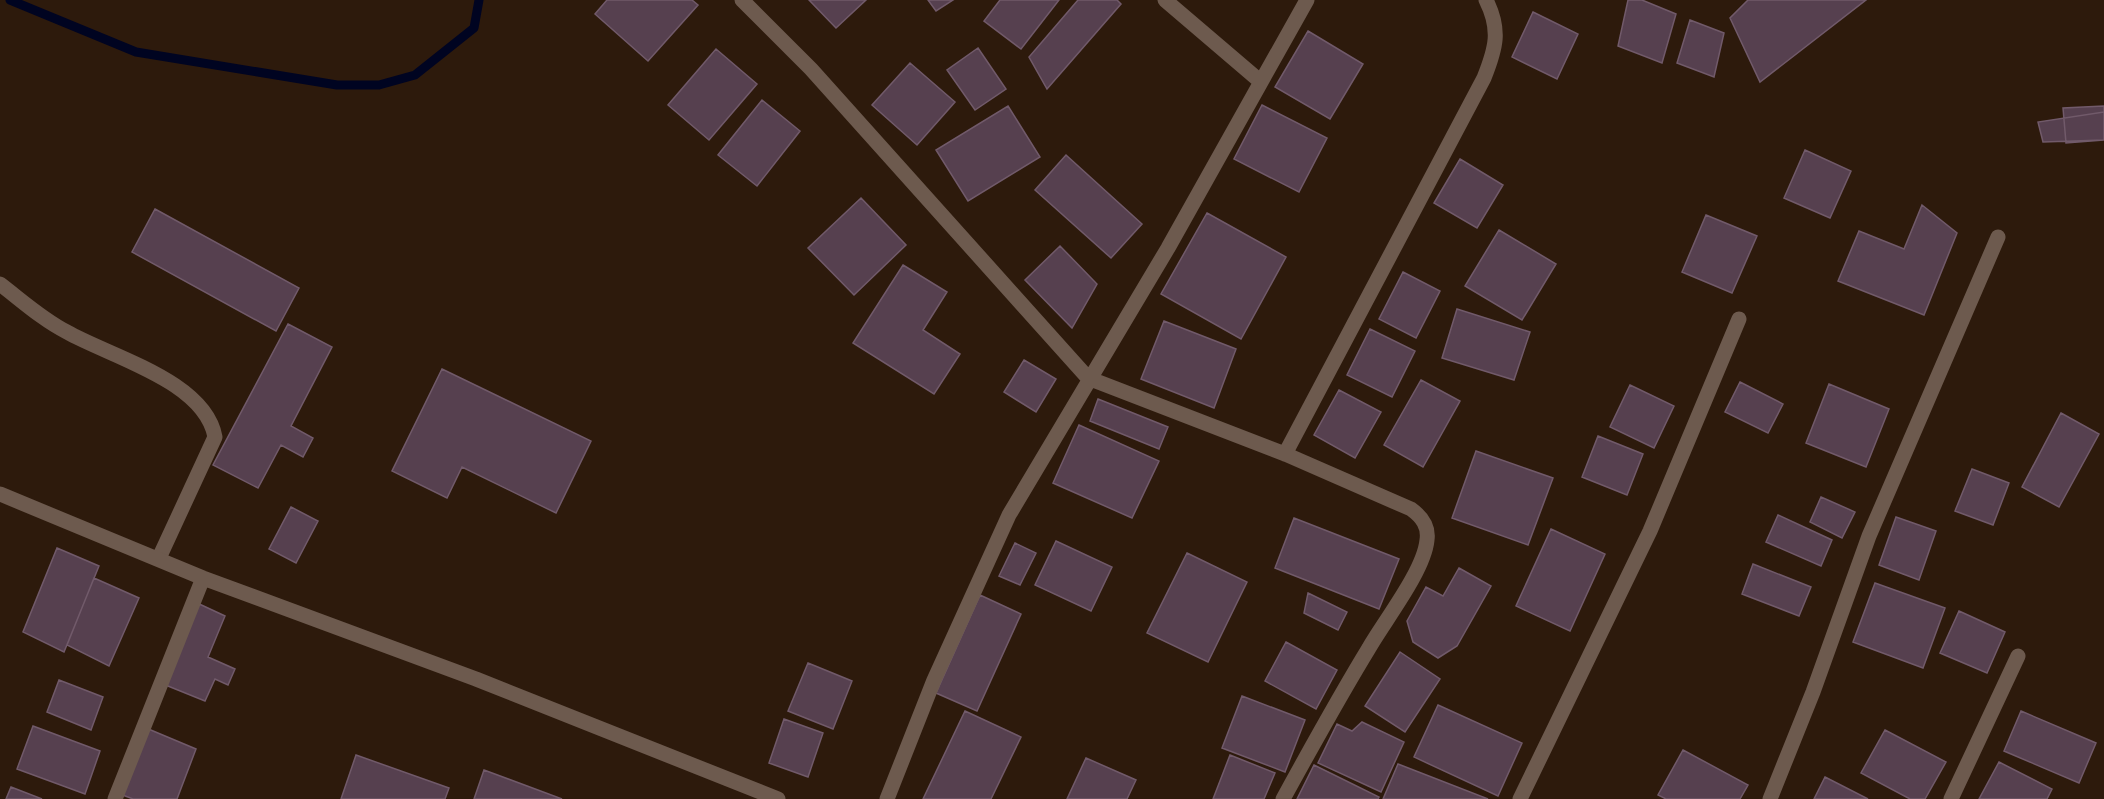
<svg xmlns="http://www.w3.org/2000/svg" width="2104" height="799" viewBox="0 0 2104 799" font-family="'Work Sans',sans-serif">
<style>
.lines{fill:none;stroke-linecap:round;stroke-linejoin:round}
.stream{stroke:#000421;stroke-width:9}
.building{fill:#56404f;stroke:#715a6a;stroke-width:1.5}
.lane{stroke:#6d5a4e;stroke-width:15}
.street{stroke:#6d5a4e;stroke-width:15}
</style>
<rect width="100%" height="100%" fill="#2d1a0c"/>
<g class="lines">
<path class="stream" d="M10,0L136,52L337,85H379L415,75L474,28L479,0"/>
</g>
<path class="building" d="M607,0H692L698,5L648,61L595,14Z
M809,0H866L836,28Z
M928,0H953L936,11Z
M1000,0H1059L1021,49L984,21Z
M1078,0H1117L1121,4L1047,89L1029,57Z
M1628,0H1642L1676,14L1662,63L1618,46Z
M1748,0H1866L1760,82L1730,18Z
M1533,12L1578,34L1557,79L1512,57Z
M1690,20L1724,33L1714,77L1677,63Z
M1308,31L1363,64L1330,119L1275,87Z
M978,48L1006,89L975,110L947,70Z
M716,49L757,84L709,140L668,105Z
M910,63L955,102L917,145L872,105Z
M762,100L800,131L757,186L718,155Z
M1262,105L1327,138L1299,192L1234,159Z
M1008,106L1040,157L968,201L936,150Z
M2104,106V140L2066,143L2063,108Z
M2104,112V140L2043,142L2038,122Z
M1805,150L1851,171L1830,218L1784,198Z
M1066,155L1142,224L1111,258L1035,190Z
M1460,159L1503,185L1477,228L1434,203Z
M861,198L906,245L854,295L808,248Z
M1922,205L1957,233L1924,315L1838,281L1859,231L1904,249Z
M155,209L299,288L276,331L132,252Z
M1207,213L1286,257L1241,339L1161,294Z
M1706,215L1757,236L1732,293L1682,272Z
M1499,230L1556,264L1522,320L1465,286Z
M1060,246L1097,284L1072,328L1025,280Z
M903,265L947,292L923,330L960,354L934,394L853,343Z
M1403,272L1440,291L1416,338L1379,319Z
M1457,309L1530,332L1514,380L1442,358Z
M1164,321L1236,349L1214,408L1141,379Z
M288,324L332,347L291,426L313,438L303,457L281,445L258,488L213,465Z
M1370,329L1415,351L1392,397L1347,375Z
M1024,360L1056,379L1036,412L1004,392Z
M442,369L591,441L556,513L462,467L447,498L392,471Z
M1421,380L1460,401L1423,467L1384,445Z
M1740,382L1783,404L1768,433L1725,412Z
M1829,384L1889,409L1866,467L1806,443Z
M1630,385L1674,406L1654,448L1610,427Z
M1339,390L1381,412L1355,458L1314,435Z
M1098,399L1168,427L1159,449L1090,421Z
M2061,413L2099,434L2059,507L2022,487Z
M1079,425L1159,461L1132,518L1053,483Z
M1598,436L1643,454L1627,495L1582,477Z
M1476,451L1553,478L1528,545L1452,518Z
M1972,469L2009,483L1993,525L1955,511Z
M1821,497L1855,512L1842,538L1810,522Z
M291,507L318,521L296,563L269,549Z
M1778,515L1832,540L1821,566L1766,542Z
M1896,517L1936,531L1919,580L1879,565Z
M1294,518L1399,559L1379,609L1275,568Z
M1551,529L1605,554L1570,631L1516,606Z
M1056,541L1112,567L1091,611L1035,585Z
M1015,543L1036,553L1020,585L999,576Z
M57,548L99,566L64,652L23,632Z
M1187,553L1247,582L1208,662L1147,633Z
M1753,564L1811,587L1799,616L1742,594Z
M1459,568L1491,586L1457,646L1438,658L1413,642L1407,621L1426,587L1443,596Z
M94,578L139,598L109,666L67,645Z
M1875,583L1945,608L1923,668L1853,642Z
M1308,593L1347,612L1338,630L1304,613Z
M980,595L1021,614L977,711L936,693Z
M195,602L225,616L208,657L235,669L228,685L215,679L205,701L163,684Z
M1959,611L2005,632L1987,673L1940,653Z
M1286,642L1337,670L1316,709L1265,681Z
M1400,652L1440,679L1405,732L1365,706Z
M808,663L852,681L833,729L788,711Z
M59,680L103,697L91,730L47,712Z
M1242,696L1305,720L1285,772L1222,748Z
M1438,705L1522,743L1498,796L1414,757Z
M965,711L1021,737L991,799H923Z
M2021,711L2096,743L2079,783L2004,751Z
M784,719L823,733L808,777L769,763Z
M1362,722L1404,742L1381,792L1318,763L1337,724L1352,731Z
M33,726L100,751L85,794L17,769Z
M146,728L196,749L177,799H133L120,794Z
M1885,730L1946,762L1925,799H1910L1861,773Z
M1683,750L1748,785L1740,799H1666L1658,795Z
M356,755L449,788L445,799H341Z
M1230,755L1275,773L1264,799H1213Z
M1086,758L1136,780L1127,799H1067Z
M1999,762L2052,789L2047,799H1979Z
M1398,764L1488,799H1383Z
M1314,765L1379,797L1378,799H1297Z
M484,770L562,799H474Z
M1825,777L1868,799H1814Z
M11,787L42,799H6Z"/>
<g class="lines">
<path class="lane" d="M0,284C21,300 43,320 67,332C111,357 205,381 215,437L159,558"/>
<path class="street" d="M742,0L811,69L1088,378L1285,454L1411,509C1422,517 1429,526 1427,540C1424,571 1385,620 1369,648C1339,697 1311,748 1283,799
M1261,82L1307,0
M1285,454L1484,78C1496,48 1501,30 1486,0
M0,494L203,578L476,679L778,799
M115,799L203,578
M887,799L934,680L1009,515L1168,248L1261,82L1165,0
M1520,799L1650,531L1739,319
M1770,799L1813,692L1869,536L1998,237
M1951,799L2018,656"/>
</g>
</svg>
